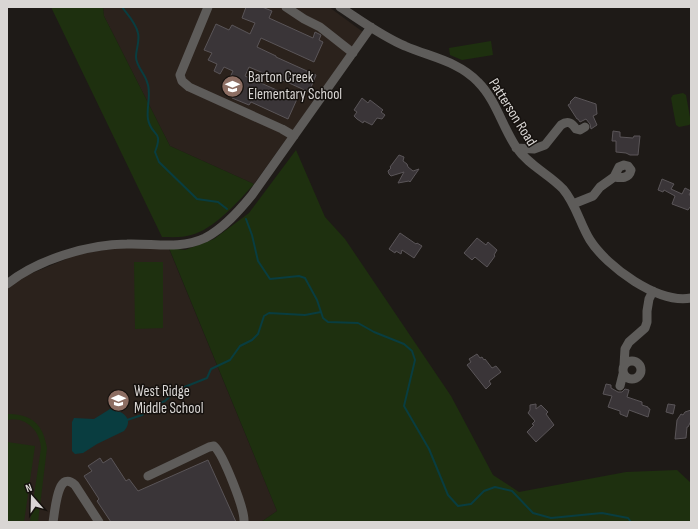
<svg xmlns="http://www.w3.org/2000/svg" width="698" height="529" viewBox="0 0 698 529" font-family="'Sofia Sans Condensed',sans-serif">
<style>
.built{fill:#2b221c}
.green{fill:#1e300f}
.water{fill:#093d40}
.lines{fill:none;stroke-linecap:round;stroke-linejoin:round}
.stream{stroke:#093d40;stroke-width:2}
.building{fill:#3a3538;stroke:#5a5558}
.minor{stroke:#5e5c5a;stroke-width:9}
.labels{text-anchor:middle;stroke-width:3;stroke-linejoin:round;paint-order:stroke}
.poi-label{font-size:15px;fill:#d9d6d4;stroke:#15110e;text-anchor:start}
.street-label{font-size:15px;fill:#d9d6d4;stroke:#15110e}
</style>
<rect width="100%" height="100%" fill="#1e1a17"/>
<path class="built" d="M103,7H329L363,32L254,184L170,146L104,16Z
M167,244L277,511L261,522H7V289L18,279L76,255L102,250Z"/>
<path class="green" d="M51,7H103L104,16L170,146L254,184C239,201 213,230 191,235C182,238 171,237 162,237Z
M491,41L493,55L462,60L450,55L449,48Z
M683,93L686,95L691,123L689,125L679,127L676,125L671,98L673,95Z
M296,150L325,217L345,239L451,396L493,475L519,492L626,472L677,470L691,483V522H261L277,511L169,248L185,250L214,239L249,213Z
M134,262H163V328L135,329Z
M7,414C32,414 43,424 47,448L38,522H30L41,448C40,430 25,416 7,420Z
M7,442L35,446L24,522H7Z"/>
<path class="water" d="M110,409C122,410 135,419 124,431L97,444L83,453L75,454L72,451V422L74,418L94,419Z"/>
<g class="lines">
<path class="stream" d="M122,7C128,15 136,23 138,33C140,41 136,49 136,57C136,66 145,74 147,82C152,93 146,108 148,119C151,137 164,129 155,152L159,162L197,199L218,202L227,209
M246,219L252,235L258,261L270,279L299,276L305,278L317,300L323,318L328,322L358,323L374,332L404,344L412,351L415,360L404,406L429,449L448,495L458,506L471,504L484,491L495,487L512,491L533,513L551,518L602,513L628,518L631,522
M127,420L142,415L150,407L165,401L177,390L207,378L211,369L230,360L240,346L252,340L258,334L264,316L269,313L305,315L321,312"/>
</g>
<path class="building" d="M246,7H262L272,11L269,18L313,38L315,32L321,35L319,40L323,42L314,62L261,38L257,47L276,56V57L316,75L309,92L269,74L268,75L249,67L245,76L297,99L288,119L251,102L249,105L232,98L233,94L224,90L233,71L224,67L220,74L214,71L217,64L208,60L212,53L204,50L216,24L229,30L232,25L250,34L255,23L242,18Z
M575,97L596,104L597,114L593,116L597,125L591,129L590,124L586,119L580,122L578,119H577L568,105L571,103L570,102Z
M362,98L368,103L370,100L383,110L381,112L385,115L382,119L377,118L372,125L364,121L363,123L357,119L354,116L357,112L354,110Z
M613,131L620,132V137L633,138L634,136H640L638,155H630L626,153L616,152V141H612Z
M399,155L404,157L403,161L407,164L408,167L413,171L419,169L410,182L409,181L398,183L404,172L391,176L389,174L388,171L391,168L390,167Z
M662,179L674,184L671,189L682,194L685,188L691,191L689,195H691V208L690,207L688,210L672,204L675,196L664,190L663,192L658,190Z
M400,233L416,244L417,243L422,246L414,258L402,250L401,254L396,251L395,253L389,249Z
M477,238L486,245L488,242L497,250L494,255L495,256L487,267L475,257L472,260L464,253Z
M477,354L480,358L482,357L484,360L485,359L492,368L496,366L501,372L489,381L491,384L486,389L467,365L471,362L469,359Z
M606,384L611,385V388L618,392H622L625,389L629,390L627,397L642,402V405L648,407V408L650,409L648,417L629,410L627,417L625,416L620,414V411L608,407L612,396L603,394Z
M536,404V409L541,405L548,412L546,414L554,425L536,442L527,432L534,425L532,424L535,421L528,413L530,410V405Z
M668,404L675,405L673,414L666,412Z
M691,410V421L688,427H687L686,438L675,439L677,420L681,414L683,415L685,412Z
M100,458L103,463L111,458L126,481L129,479L138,491L208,460L236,522H111L97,501L99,499L84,476L92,471L88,466Z"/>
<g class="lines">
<path class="minor" d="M208,7L180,75L182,81L189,87L282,129L294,136
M286,7L304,19L320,27L353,53
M340,7C360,20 383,37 405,46C430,57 458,61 478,82C496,100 502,126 516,147C528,165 549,174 563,189C576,204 580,224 590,240C607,267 658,304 691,298
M516,148L534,149L545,145L561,125C568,120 572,123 576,129L580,130L585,127
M573,204L593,196L600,187L614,177L619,167L624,165L628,166L631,170C629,179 621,178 614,177
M7,284C37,260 88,244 127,244C154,243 179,250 205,238C224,228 239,211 252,195L371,27
M623 370a9 9 0 1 1 18 0a9 9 0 1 1-18 0Z
M624,365L625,349L629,342L645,328L647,322V311L649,299L653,291
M620,386L623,374
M148,476L209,447L214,446C223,454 245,509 244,522
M53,522C55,513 57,468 75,485L99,522"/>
</g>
<defs>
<symbol id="school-disc" viewBox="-11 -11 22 22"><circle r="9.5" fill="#8d6e63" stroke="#15110e"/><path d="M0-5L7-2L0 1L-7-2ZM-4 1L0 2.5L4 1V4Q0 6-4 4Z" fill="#fff"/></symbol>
</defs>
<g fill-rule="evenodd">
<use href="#school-disc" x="220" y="74" width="25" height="25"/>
<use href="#school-disc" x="106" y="388" width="25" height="25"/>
</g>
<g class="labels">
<g class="poi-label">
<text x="248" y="82">Barton Creek<tspan x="248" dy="17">Elementary School</tspan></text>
<text x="134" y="396">West Ridge<tspan x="134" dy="17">Middle School</tspan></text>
</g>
<g class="street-label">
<text transform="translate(513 112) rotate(58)" y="5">Patterson Road</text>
</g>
</g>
<rect width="698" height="529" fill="none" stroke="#d9d6d4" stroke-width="16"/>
<g transform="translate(32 497) rotate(340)" stroke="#15110e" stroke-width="3" paint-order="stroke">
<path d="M0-3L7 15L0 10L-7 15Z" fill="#d9d6d4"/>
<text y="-6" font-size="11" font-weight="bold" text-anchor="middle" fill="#d9d6d4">N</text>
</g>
</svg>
